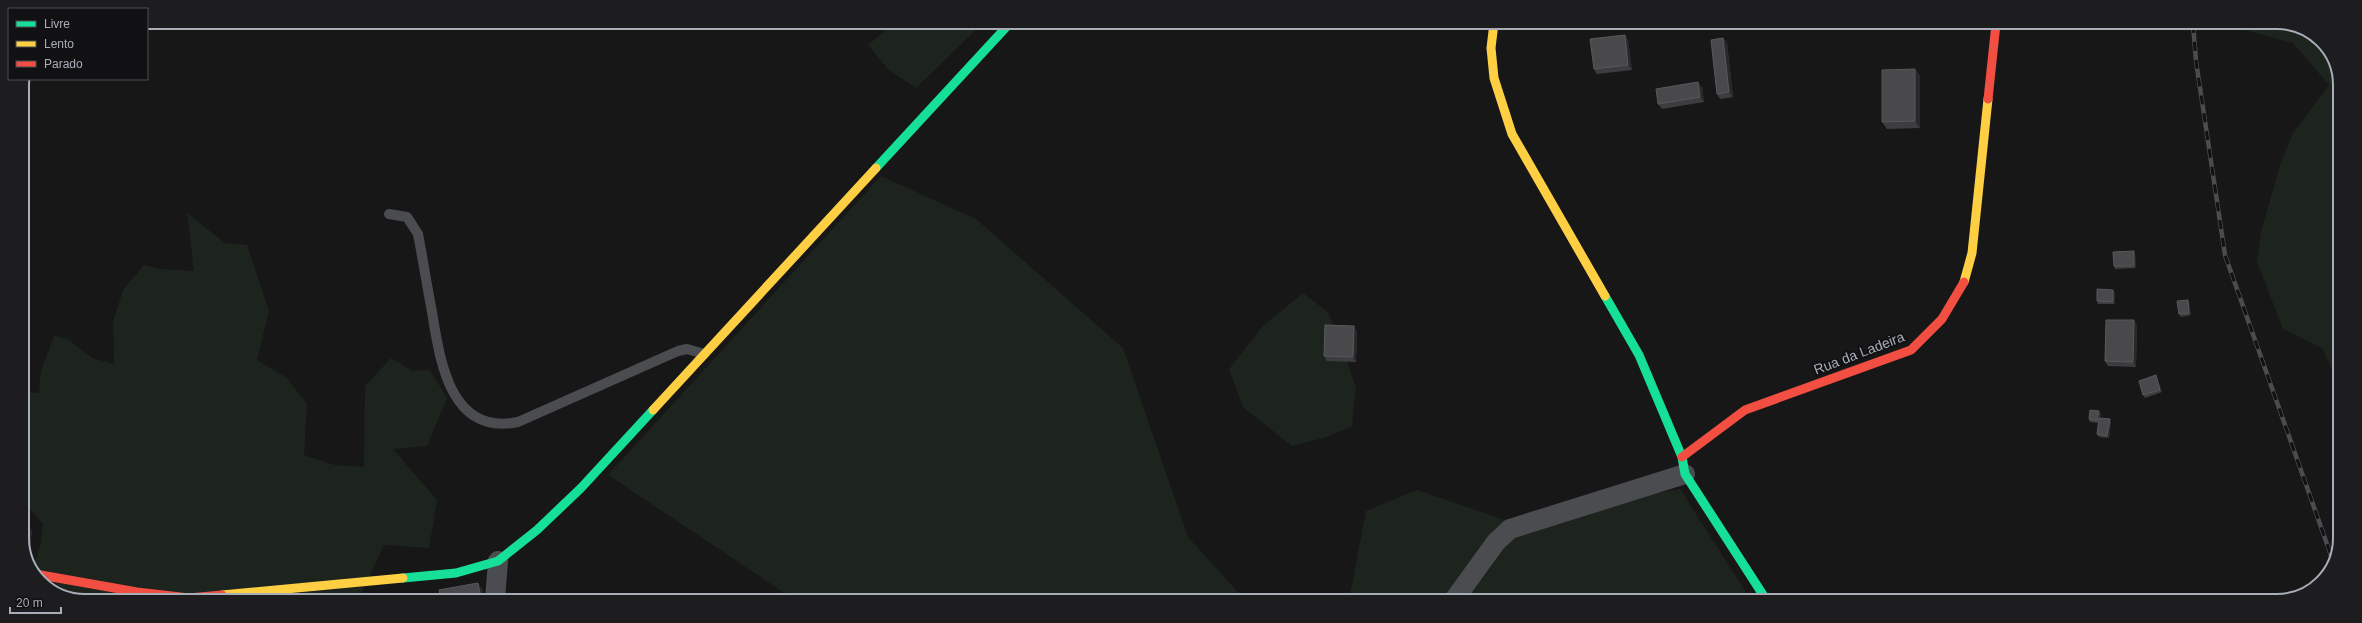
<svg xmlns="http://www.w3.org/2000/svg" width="2362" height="623" viewBox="0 0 2362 623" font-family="Arial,sans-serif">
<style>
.green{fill:#1d241e}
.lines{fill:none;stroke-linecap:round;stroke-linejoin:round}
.lane{stroke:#4b4c50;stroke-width:10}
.street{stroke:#4b4c50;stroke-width:20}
.fast{stroke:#16e098;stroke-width:9}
.slow{stroke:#ffcf43;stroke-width:9}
.jam{stroke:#f24e42;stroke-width:9}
.rail-casing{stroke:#4b4c4f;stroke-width:4.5}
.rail{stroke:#111113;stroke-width:3;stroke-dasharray:9;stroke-linecap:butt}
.wall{fill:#3d3d3f}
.shaded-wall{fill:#29292a}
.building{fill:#49494c;stroke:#58595d}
.labels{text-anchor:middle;stroke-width:4;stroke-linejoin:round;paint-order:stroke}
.street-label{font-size:14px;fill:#a8adb8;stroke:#111113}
.rim{fill:none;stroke:#a8adb8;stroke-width:2}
</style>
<rect width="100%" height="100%" fill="#171717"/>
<path class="green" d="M895,23H983L916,88L888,69L868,45Z
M2232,24H2293L2324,44L2340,81L2339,384L2322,348L2283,329L2257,262L2261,232L2280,165L2293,133L2329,85L2293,43L2234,27Z
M881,176L976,219L1123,348L1188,537L1245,600H795L608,475Z
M187,213L225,243L247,245L269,311L257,360L287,378L307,404L304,455L335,465L364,467L365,386L391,358L412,371L430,370L447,398L427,446L393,449L437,500L429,548L384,545L359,599H69L38,579L33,568L40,546L43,524L28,507L22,509V392L39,393L41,371L54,336L68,339L92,358L114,364L113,322L123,290L144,265L160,269L194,271Z
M1303,293L1328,312L1341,344L1356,388L1352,426L1327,437L1292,446L1243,407L1229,369L1262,327Z
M1680,489L1751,600H1349L1366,511L1417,490L1505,520Z"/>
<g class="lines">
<path class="lane" d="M389,214L407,217L418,234C423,260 427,286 432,312C440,361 450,436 518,422L678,351L687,349L704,354"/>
<path class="street" d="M495,599L498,561
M1454,600L1496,542L1510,529L1685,474"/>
<path class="fast" d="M876,168L1010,23
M1605,296L1639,355L1682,457L1685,474L1767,601
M403,578L456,573L498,561L537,530L581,488L653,410"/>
<path class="slow" d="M1494,23L1491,48L1494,78L1512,134L1605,296
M1964,282L1972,253L1988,99
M653,410L876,168
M222,595L403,578"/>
<path class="jam" d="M1988,99L1996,24
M1682,457L1745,410L1911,350L1942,319L1964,282
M35,574L137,592L189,598L222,595"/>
<defs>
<path id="rail" d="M2193,24L2196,61L2225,255L2333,561"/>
</defs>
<use href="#rail" class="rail-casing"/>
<use href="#rail" class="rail"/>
</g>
<path class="wall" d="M1625,35L1628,40L1632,70L1597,74L1594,69Z
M1723,38L1727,43L1733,97L1720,99L1717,94Z
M1915,69L1920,76V128L1887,129L1882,122Z
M1702,87L1704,102L1662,109L1658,104Z
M2135,254L2136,268L2115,269L2114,266Z
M2115,292V304H2098L2097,301Z
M2188,300L2189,302L2191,315L2181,317L2179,314Z
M2137,325L2136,367L2108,366L2105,361Z
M1357,331L1356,362L1327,361L1324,356Z
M2157,378L2162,392L2145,398L2143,395Z
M2099,411L2101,414L2100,418L2111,422L2109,438L2099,437L2097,434L2099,423L2090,422L2089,419Z
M29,526L32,531L30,547H24L22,542Z"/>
<path class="shaded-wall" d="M1625,35L1628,40L1632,70L1628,65Z
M1723,38L1727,43L1733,97L1729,92Z
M1915,69L1920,76V128L1915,121Z
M1698,82L1702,87L1704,102L1700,97Z
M2134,251L2135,254L2136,268L2134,266Z
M2113,290L2115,292V304L2113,302Z
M2188,300L2189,302L2191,315L2189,313Z
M2134,320L2137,325L2136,367L2133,362Z
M1354,326L1357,331L1356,362L1353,357Z
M2156,375L2157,378L2162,392L2160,390Z
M2099,411L2101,414L2099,423L2097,421Z
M22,417L23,419L22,427Z
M2110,419L2111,422L2109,438L2107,436Z
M29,526L32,531L30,547L27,542Z
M478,583L483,590L485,599H481Z"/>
<path class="building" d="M1625,35L1628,65L1594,69L1590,39Z
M1723,38L1729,92L1717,94L1711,40Z
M1915,69V121L1882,122V70Z
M1698,82L1700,97L1658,104L1656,89Z
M2134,251V266H2114L2113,252Z
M2097,289L2113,290V302L2097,301Z
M2188,300L2189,313L2179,314L2177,301Z
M2106,320H2134L2133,362L2105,361Z
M1325,325L1354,326L1353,357L1324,356Z
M2156,375L2160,390L2143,395L2139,381Z
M2090,410L2099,411L2097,421L2089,419Z
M2099,418L2110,419L2107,436L2097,434Z
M22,526H29L27,542H22Z
M478,583L481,599H441L439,590Z
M434,596V599H416Z"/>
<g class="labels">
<g class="street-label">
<text transform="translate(1859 353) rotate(-21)" y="5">Rua da Ladeira</text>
</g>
</g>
<path d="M0 0H2362V623H0ZM85 29H2277A56 56 0 0 1 2333 85V538A56 56 0 0 1 2277 594H85A56 56 0 0 1 29 538V85A56 56 0 0 1 85 29Z" fill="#1d1d20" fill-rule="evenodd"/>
<path class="rim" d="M85 29H2277A56 56 0 0 1 2333 85V538A56 56 0 0 1 2277 594H85A56 56 0 0 1 29 538V85A56 56 0 0 1 85 29Z"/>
<rect x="8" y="8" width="140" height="72" fill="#111113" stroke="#4d4f55"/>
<rect x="16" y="21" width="20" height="6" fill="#16e098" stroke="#4d4f55"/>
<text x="44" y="28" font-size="12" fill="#a8adb8">Livre</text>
<rect x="16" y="41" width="20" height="6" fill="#ffcf43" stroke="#4d4f55"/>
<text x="44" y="48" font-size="12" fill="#a8adb8">Lento</text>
<rect x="16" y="61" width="20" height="6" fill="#f24e42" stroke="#4d4f55"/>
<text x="44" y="68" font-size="12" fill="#a8adb8">Parado</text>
<path d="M10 607v6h51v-6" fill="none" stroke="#a8adb8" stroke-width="2"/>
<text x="16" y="607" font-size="12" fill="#a8adb8" stroke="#111113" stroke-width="3" paint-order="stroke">20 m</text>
</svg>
